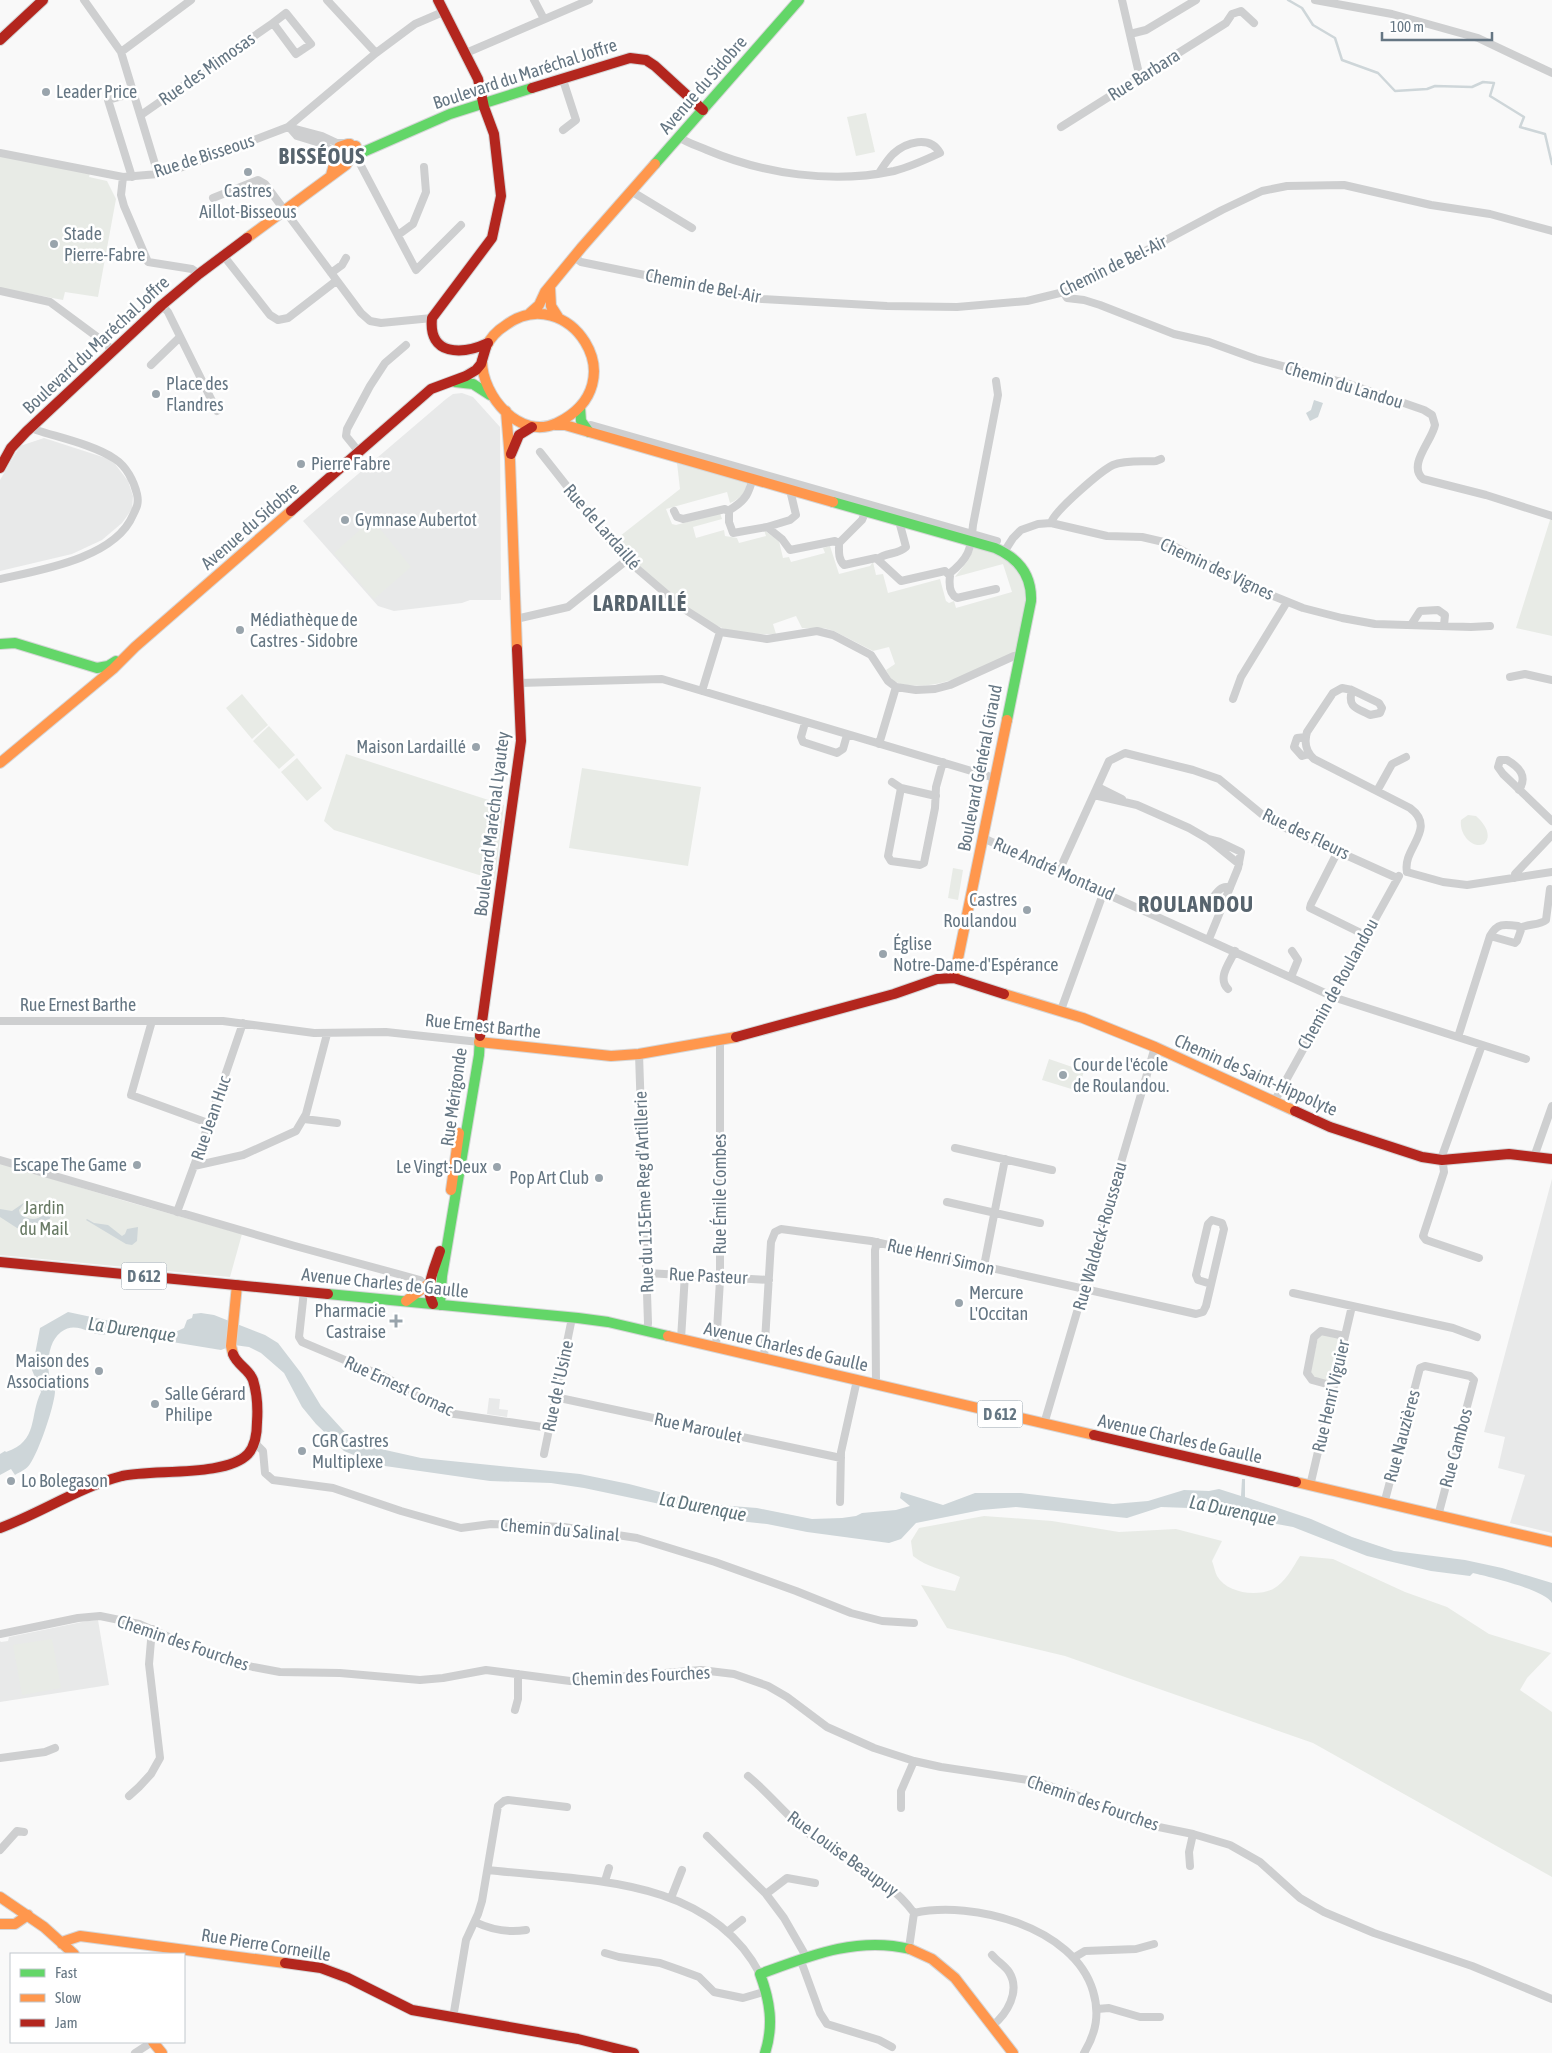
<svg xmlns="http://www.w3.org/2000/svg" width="1552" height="2053" viewBox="0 0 1552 2053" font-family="'Asap Condensed',sans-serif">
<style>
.built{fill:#e8e9e9}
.green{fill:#e8ebe6}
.water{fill:#ced6d9}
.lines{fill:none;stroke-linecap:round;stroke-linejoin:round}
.stream{stroke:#ced6d9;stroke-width:2.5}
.fast-casing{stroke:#d5d6d7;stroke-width:12}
.slow-casing{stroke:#d5d6d7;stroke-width:12}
.jam-casing{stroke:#d5d6d7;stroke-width:12}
.street{stroke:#cecfd0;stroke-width:8}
.fast{stroke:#63d668;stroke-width:10}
.slow{stroke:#ff974d;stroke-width:10}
.jam{stroke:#b3261e;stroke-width:10}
.poi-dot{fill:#99a4ac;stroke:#fff;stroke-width:2}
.labels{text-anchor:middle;stroke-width:5;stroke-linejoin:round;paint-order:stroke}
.shield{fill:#fff;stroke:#939fa8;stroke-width:1}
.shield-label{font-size:16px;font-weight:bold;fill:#657683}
.street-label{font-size:18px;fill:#657683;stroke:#fff}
.poi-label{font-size:18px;fill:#657683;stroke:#fff;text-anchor:start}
.park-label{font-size:18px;fill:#687a64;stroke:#fff}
.water-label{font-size:19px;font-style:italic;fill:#60757c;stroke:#fff}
.district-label{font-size:22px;font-weight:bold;letter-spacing:1px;fill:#57646e;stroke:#fff}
</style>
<rect width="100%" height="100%" fill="#f9f9f9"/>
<path class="built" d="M462,393L473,397L500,427L501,600H470L462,603L394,611L378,606L303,521L446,399L453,394Z
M44,438L112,460L128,481L133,496L132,509L122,523L102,540L72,554L0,571V480L20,446Z
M1552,1179V1533L1510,1523L1525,1475L1498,1468L1505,1437L1484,1432Z
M489,1398L500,1399L499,1409L508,1410L507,1417L487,1414Z
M98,1620L109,1685L0,1702V1641L1,1642L8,1641L9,1637L87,1621Z"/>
<path class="green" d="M866,113L875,152L856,156L847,117Z
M0,155L90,173L89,177L107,181L116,199L98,297L65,292L63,300L0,288Z
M677,463L747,482C746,493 740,499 730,503L727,492L666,509L672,524L676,525L720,513L722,519L693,527L696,538L724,530L725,536L737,538L739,543L766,536L764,530L779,541L783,558L789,557L791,562L825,553L823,548L830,546L839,574L870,566L873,562L876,575L883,574L888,593L940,579L946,601L949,603L954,601L956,608L1012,592L1003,564L955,577L969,559L975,545C1042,564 1028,596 1017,652C982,667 946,690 907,685C903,685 899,684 896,682C891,680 889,675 886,670L895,664L889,647L873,651L834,631L824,628H802L796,616L773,624L776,634C761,634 744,634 729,630C695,622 638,566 615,540L680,489Z
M372,519L411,567L374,599L334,553Z
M1552,519V636L1516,628L1550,520Z
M242,694L268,725L252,739L226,708Z
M269,726L295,755L279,769L253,741Z
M346,754L504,805L495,880L334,830L324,821Z
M297,758L322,788L307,801L281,772Z
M582,768L701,787L688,866L569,848Z
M1468,815L1476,816C1484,823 1493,835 1484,844C1471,849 1459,833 1461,820Z
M953,868L963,870L958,900L948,898Z
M1049,1059L1084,1071L1078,1091L1042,1080Z
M0,1163L125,1201L242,1234L230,1277L0,1255Z
M1322,1334L1338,1338L1329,1381L1314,1378L1310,1372L1318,1338Z
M984,1516L1052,1521L1119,1532L1176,1529L1222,1541L1212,1561C1214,1566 1215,1572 1217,1576C1227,1593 1256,1597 1273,1589C1285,1583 1293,1567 1300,1556L1333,1559L1405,1592L1447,1607L1489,1634L1551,1653L1527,1678L1520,1690L1552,1712V1877L1313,1743L1065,1656L947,1628L921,1585L955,1591L960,1577C943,1569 928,1568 913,1556L911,1541L919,1528Z
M52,1639L61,1688L22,1695L13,1645Z"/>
<path class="water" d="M1314,400L1323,403L1318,417L1310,421L1306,413L1311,410Z
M33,1201C43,1201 50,1204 52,1214L49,1220L17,1228L0,1217V1209L12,1211L25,1202L19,1210L20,1214C27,1219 36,1222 44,1214V1210L41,1207L32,1204Z
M87,1219L94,1223L108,1225L122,1236L125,1234L127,1229L138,1227L137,1241L132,1245L126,1244L86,1220Z
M68,1312L171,1334L184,1328L187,1320L192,1318L193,1314L201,1313L214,1315L265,1335L278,1343L301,1373L321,1406L352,1440L363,1445L421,1458L580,1474L629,1484L706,1504L757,1508L812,1519L842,1518L856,1516L862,1513L896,1510L910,1506L900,1498L901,1492L943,1505L975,1493H1021L1113,1504L1148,1501L1184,1490L1209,1491L1219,1489L1241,1496L1242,1479H1245V1497L1311,1519L1352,1537L1394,1551L1465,1560L1502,1568L1552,1583V1603C1546,1590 1489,1577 1473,1573L1470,1576L1431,1571L1367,1556L1293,1527L1255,1520L1228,1518L1189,1508L1161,1507L1127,1518L1016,1507L981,1510L916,1523L901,1539L889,1543L807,1532L767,1524L720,1519L679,1508L584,1488L551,1483L490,1481L378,1465L344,1451L316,1424L302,1407L284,1373L261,1353L249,1347L234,1345L221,1350L111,1332C95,1342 79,1318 61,1332C49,1341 47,1361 49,1374C50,1380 55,1387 55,1392C54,1407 39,1451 30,1464C27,1469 20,1472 15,1475L11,1469L0,1475V1454L5,1451L6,1452C39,1441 29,1416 41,1392L32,1370L40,1328Z"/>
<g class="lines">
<path class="stream" d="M1288,0L1302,8L1313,25L1335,38L1342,60L1378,73L1395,91L1427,89L1435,86L1472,87L1483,82L1494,83L1490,96L1524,117L1520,127L1545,134L1552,164"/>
<defs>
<path id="fast" d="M354,156L450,114L532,88
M655,164L799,0
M455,382L473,384L490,395
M580,407L581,421L589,432
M833,502L995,548C1018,558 1032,575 1031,601L1007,720
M0,644L15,643L97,668L108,666L116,661
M328,1294L578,1318L608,1322L668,1336
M440,1305L442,1276L479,1055L480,1036
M765,2053C774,2025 770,2001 760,1974C809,1956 857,1936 910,1949"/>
<path id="slow" d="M331,175L339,147L348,144L356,146
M247,238L346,165L355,151L350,144
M550,287L551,306L558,317
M530,313L539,305L545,292L582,247L655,164
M482,361C482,396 520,441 557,423C639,383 567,280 506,325C498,330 490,338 486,347
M506,411L510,460L517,649
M555,425H565L833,502
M0,763L113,669L135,647L291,511
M954,978L1007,720
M1004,994L1083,1018L1155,1047L1295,1111
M479,1042L611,1056L639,1054L736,1037
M451,1190L459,1133
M406,1301L431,1282
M668,1336L1094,1435
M233,1354L231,1346L237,1285
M1296,1482L1552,1542
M0,1897L44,1927L74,1954
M0,1924H15L28,1915
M62,1944L65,1941L80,1936L285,1963
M910,1949L932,1959L955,1978L1013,2053
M153,2042L162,2053"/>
<path id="jam" d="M438,0L478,79L484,107L494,134L501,196L492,238L432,318C428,356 462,355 488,343
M0,40L43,0
M532,88L630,58L646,60L655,66L703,110
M511,454L519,435L532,427
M0,468L11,448L26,432L162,305L199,274L247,238
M291,511L431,389L466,376L476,370L481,364L486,347
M480,1036L521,741L517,649
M736,1037L894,994L937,979L954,978L1004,994
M1295,1111L1330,1127L1422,1157L1442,1160L1509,1154L1552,1159
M0,1262L328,1294
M433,1304C424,1288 435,1267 440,1251
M1094,1435L1296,1482
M0,1528C41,1513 79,1487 122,1476C154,1469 226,1477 248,1454C256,1445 257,1433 257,1422C258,1408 257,1393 253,1380C249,1369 237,1365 233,1354
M285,1963L321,1968L348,1978L412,2010L578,2039L634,2053"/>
</defs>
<use href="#fast" class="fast-casing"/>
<use href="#slow" class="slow-casing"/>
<use href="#jam" class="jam-casing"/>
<path class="street" d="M84,0L121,52L158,174
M327,0L376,53
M534,0L544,19
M1122,0L1140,78
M1315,0L1392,14L1478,38L1552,73
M286,13L311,44L296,54L273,23Z
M1130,34L1146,30L1196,0
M121,52L191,0
M466,53L589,0
M563,80L576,120L563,130
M141,115L273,23
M288,127L322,136L337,143H344
M1061,127L1226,23L1232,14L1241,11L1254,23
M290,128L297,136L323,144L336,154
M679,137C687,143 698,146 707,150C764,174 832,184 894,171C910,167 925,160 940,153C930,135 906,142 893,154C887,160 883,167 879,173
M0,153L123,177L158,174L183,167L288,127L376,53L415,24L443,12
M353,157L358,160L416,270L461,225
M123,177L121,195L124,206L148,262L192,269L199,274
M132,177L108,100L134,93
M631,191L692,228
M213,198L258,180L265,184L361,313L370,321L381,323L432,318
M398,235L413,224L426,192L424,167
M223,255L270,315L278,320L288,318L336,281
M574,257L581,262L762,299L887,306L957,307L1027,301L1072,290L1222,210L1262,191L1287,186L1344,185L1431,205L1490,214L1552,231
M331,273L342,265L346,258
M0,291L50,302L104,342L113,351
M1064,293L1067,298L1084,300L1100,305L1174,334L1209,342L1256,359L1349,384L1424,410L1432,415L1435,425C1432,441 1407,465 1423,479L1486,495L1552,516
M162,305L168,312L217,411
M151,365L180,337
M591,425L997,541
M359,452L346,436L347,429L370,386L385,363L406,345
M540,452L611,542L627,560L684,609L720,632L767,639L817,631L833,635L871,655L888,681L896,687L916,690L935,689L950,685L1014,656L1019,657
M674,511L677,517L683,519L725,509L729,512V522L733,533L767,527L782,539L790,550L835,541L839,544C839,551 838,559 844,565L876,558L901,581L945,571L950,576C949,584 949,594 957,598L996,589
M728,511C747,500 749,493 754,474
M1051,523C1053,512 1102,470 1113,465C1125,460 1144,462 1156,461L1161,459
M767,527L790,520L796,515L790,490
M839,543L862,520L868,506
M1004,552L1013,538L1021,530L1038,524L1051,523L1107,536L1142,537L1168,543L1256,589L1303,608L1342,618L1375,624L1471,627L1490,626
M878,559C886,552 898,555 906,547L899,521
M949,574C969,558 971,550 973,525L998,395L996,381
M0,579C41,570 115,558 133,515C137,507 139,503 137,494C134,481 126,466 115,459C94,445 61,438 36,430L32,426
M516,619L568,607L627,560
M1411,625L1420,611L1438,610L1445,615L1444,625
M1510,677L1525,674L1552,680
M519,683L662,679L995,778
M1352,690L1379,703L1382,708L1380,713L1370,715C1357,708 1347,708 1352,690L1342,688L1333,693L1307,732C1304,742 1306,752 1314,759L1410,808C1438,829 1402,848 1407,872
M702,691L720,632
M1233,699L1241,677L1287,602
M805,723L801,737L803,742L837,753L843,749L847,735
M1306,737L1297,738L1294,747L1302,756L1309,754
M879,744L896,687
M892,782L901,788L936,796
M1098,787L1122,799
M901,788L888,856L891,861L920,865L924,863L935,808L936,787L943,762
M1519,790C1528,776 1519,767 1507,760H1500L1498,767L1503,774L1552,821
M1377,791L1392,764L1406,757
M1094,795L1137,805L1189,828L1208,839L1220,842L1241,852L1238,868L1209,939
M983,838L1336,998L1526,1059
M1208,839L1239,864
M1338,851L1311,904L1310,908L1365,935
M1059,871L1109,761L1125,753L1193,770L1219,779L1270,821L1397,878
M1407,872L1443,882L1467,885L1552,872
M1515,878V874L1552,835
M1222,907L1212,903V899C1216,893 1222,884 1230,888
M1520,928C1529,923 1539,926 1546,920L1550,889
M1291,977L1298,960L1292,951
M1228,989C1217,978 1229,964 1235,951
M1061,1010L1104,891
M0,1021H223L314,1033L386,1032L479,1042
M152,1021L131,1095L208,1123
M1458,1037L1490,936L1515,943L1517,941L1521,930L1518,926C1504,924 1497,923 1490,936
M639,1054L648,1323L647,1331
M1274,1102L1399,876
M304,1119L337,1123
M955,1148L1052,1170
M1534,1157L1552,1106
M0,1160L295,1246L420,1280L429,1290
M194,1166L243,1155L296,1131L306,1114L327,1034
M947,1202L1040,1223
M177,1212L194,1166L243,1023
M1479,1258L1426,1240L1423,1236L1444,1172L1442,1156L1482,1045
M984,1266L1005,1159
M647,1273L769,1280
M304,1291L299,1337L302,1342L385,1377L448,1413L549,1428
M1293,1293L1453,1328L1477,1337
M681,1339L685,1274
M716,1347L720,1280V1041
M764,1358L771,1242L775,1232L781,1229L871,1241L1196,1314L1203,1312L1206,1306L1224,1229L1222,1223L1212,1220L1208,1224L1196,1275L1198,1280L1211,1284
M876,1384L875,1250L877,1242
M1334,1386L1312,1380L1307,1373L1314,1337L1321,1331L1345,1336
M555,1397L841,1458
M1044,1424L1155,1047
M255,1443L263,1451L265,1473L273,1480L333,1488L401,1511L461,1528L491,1524L564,1527L637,1538L715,1562L796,1591L851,1613L882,1621L914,1623
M544,1454L572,1318
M1310,1486L1352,1306
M840,1502L841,1452L857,1380
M1384,1504L1420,1368L1425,1366L1470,1376L1474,1380L1438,1516
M0,1634L78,1618L100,1616L139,1624L201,1651L227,1660L253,1667L280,1672L340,1673L420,1680L443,1678L486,1670L570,1681L701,1670L734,1674L768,1686L787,1697L827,1727L874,1748L914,1761L941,1767L1035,1781L1076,1795L1139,1823L1193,1834L1230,1845L1260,1862L1300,1898L1324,1912L1374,1933L1472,1966L1552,1999
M515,1710L518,1699V1674
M0,1758L45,1752L55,1748
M748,1776C771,1795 789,1819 813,1837C848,1863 888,1877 914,1913
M129,1796L139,1787L151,1774L160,1758L149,1664L152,1629
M901,1808V1791L914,1761
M707,1836L766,1894L784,1918L807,1958
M0,1850L17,1831L24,1832
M1190,1866L1189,1852L1193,1834
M488,1870C583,1881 708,1875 760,1974
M605,1881L609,1868
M766,1894L787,1878L815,1883
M671,1898L682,1870
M914,1913C973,1900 1074,1927 1093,1991C1100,2014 1096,2033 1084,2053
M475,1922C492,1930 508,1933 526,1930
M727,1932L742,1920
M909,1948L914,1913
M605,1953L619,1957L660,1963L680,1970L699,1977L714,1992L743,1998L767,1991
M992,1955C997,1961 1005,1966 1009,1972C1021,1991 1007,2014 992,2026
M1075,1957L1085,1951L1136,1949L1154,1944
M801,1961L820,2013L827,2024L879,2040L892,2047
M1097,2009L1109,2008L1140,2017H1160
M453,2018L466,1940L478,1914L482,1901L498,1806L504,1801L508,1800L567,1807
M135,2053L152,2042"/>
<use href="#fast" class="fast"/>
<use href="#slow" class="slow"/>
<use href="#jam" class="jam"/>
</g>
<g class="poi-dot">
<circle cx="46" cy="92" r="5"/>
<circle cx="248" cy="172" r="5"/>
<circle cx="54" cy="244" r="5"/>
<circle cx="156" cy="394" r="5"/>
<circle cx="301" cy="464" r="5"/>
<circle cx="345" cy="520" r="5"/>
<circle cx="240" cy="630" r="5"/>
<circle cx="476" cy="747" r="5"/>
<circle cx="1027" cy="910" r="5"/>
<circle cx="883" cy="954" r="5"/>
<circle cx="1063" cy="1075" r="5"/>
<circle cx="137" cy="1165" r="5"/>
<circle cx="497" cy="1167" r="5"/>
<circle cx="599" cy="1178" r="5"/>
<circle cx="959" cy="1303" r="5"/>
<path d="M393.5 1313.5h5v5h5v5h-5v5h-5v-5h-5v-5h5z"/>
<circle cx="99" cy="1371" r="5"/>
<circle cx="155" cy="1404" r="5"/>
<circle cx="302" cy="1451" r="5"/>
<circle cx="11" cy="1481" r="5"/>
</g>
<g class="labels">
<g class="shield">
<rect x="121.5" y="1262.5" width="45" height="27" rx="4"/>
<rect x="977.5" y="1400.5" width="45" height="27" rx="4"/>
</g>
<g class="shield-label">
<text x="144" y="1282">D 612</text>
<text x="1000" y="1420">D 612</text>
</g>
<g class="street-label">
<text transform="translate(207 69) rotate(-35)" y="6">Rue des Mimosas</text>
<text transform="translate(525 74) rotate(-18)" y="6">Boulevard du Maréchal Joffre</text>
<text transform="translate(1144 75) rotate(-32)" y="6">Rue Barbara</text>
<text transform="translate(703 85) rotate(-49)" y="6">Avenue du Sidobre</text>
<text transform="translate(204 156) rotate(-18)" y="6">Rue de Bisseous</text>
<text transform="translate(1113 266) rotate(-26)" y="6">Chemin de Bel-Air</text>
<text transform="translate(703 286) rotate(11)" y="6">Chemin de Bel-Air</text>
<text transform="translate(96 345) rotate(-43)" y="6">Boulevard du Maréchal Joffre</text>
<text transform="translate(1344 385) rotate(17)" y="6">Chemin du Landou</text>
<text transform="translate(250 526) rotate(-41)" y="6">Avenue du Sidobre</text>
<text transform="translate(602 527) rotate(49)" y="6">Rue de Lardaillé</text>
<text transform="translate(1217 569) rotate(25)" y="6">Chemin des Vignes</text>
<text transform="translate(980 768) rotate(-79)" y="6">Boulevard Général Giraud</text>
<text transform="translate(492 824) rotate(-83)" y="6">Boulevard Maréchal Lyautey</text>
<text transform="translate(1306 834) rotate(26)" y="6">Rue des Fleurs</text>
<text transform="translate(1054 869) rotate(24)" y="6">Rue André Montaud</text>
<text transform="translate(1338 984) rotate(-61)" y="6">Chemin de Roulandou</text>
<text x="78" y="1011">Rue Ernest Barthe</text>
<text transform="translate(483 1026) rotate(6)" y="6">Rue Ernest Barthe</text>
<text transform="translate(1256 1075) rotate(24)" y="6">Chemin de Saint-Hippolyte</text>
<text transform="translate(454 1097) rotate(-82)" y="6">Rue Mérigonde</text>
<text transform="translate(211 1118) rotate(-71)" y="6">Rue Jean Huc</text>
<text transform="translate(644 1192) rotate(-92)" y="6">Rue du 115Eme Reg d'Artillerie</text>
<text transform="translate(720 1194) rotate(-90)" y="6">Rue Émile Combes</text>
<text transform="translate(1100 1236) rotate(-74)" y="6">Rue Waldeck-Rousseau</text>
<text transform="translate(941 1257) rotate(13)" y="6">Rue Henri Simon</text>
<text transform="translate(708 1276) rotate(3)" y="6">Rue Pasteur</text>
<text transform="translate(385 1283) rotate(6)" y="6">Avenue Charles de Gaulle</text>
<text transform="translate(786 1347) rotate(13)" y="6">Avenue Charles de Gaulle</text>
<text transform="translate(399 1386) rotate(25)" y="6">Rue Ernest Cornac</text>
<text transform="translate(558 1386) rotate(-78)" y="6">Rue de l'Usine</text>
<text transform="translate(1331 1396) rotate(-77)" y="6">Rue Henri Viguier</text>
<text transform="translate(698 1428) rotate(12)" y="6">Rue Maroulet</text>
<text transform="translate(1402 1436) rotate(-75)" y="6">Rue Nauzières</text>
<text transform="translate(1180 1439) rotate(13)" y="6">Avenue Charles de Gaulle</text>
<text transform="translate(1456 1448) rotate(-75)" y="6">Rue Cambos</text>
<text transform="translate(560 1530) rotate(5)" y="6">Chemin du Salinal</text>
<text transform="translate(183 1643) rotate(19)" y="6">Chemin des Fourches</text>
<text transform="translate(641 1676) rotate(-3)" y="6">Chemin des Fourches</text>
<text transform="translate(1093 1803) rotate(19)" y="6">Chemin des Fourches</text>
<text transform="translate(843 1854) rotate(36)" y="6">Rue Louise Beaupuy</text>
<text transform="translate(266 1945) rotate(9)" y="6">Rue Pierre Corneille</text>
</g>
<g class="poi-label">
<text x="56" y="98">Leader Price</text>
<text x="248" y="197" text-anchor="middle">Castres<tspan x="248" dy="21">Aillot-Bisseous</tspan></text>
<text x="64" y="240">Stade<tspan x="64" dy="21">Pierre-Fabre</tspan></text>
<text x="166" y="390">Place des<tspan x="166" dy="21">Flandres</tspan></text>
<text x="311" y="470">Pierre Fabre</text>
<text x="355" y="526">Gymnase Aubertot</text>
<text x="250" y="626">Médiathèque de<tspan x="250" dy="21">Castres - Sidobre</tspan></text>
<text x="466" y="753" text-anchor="end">Maison Lardaillé</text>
<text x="1017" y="906" text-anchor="end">Castres<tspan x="1017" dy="21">Roulandou</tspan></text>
<text x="893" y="950">Église<tspan x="893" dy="21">Notre-Dame-d'Espérance</tspan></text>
<text x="1073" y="1071">Cour de l'école<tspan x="1073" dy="21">de Roulandou.</tspan></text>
<text x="127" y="1171" text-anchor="end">Escape The Game</text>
<text x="487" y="1173" text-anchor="end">Le Vingt-Deux</text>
<text x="589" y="1184" text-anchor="end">Pop Art Club</text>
<text x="969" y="1299">Mercure<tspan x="969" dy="21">L'Occitan</tspan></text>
<text x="386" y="1317" text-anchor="end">Pharmacie<tspan x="386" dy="21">Castraise</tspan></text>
<text x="89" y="1367" text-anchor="end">Maison des<tspan x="89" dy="21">Associations</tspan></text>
<text x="165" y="1400">Salle Gérard<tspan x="165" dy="21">Philipe</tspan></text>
<text x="312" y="1447">CGR Castres<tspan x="312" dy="21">Multiplexe</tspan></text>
<text x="21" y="1487">Lo Bolegason</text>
</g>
<g class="park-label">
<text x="44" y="1214">Jardin<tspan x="44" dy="21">du Mail</tspan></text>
</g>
<g class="water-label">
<text transform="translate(132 1329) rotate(8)" y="7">La Durenque</text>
<text transform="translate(703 1506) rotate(11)" y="7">La Durenque</text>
<text transform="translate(1233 1510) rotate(12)" y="7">La Durenque</text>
</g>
<g class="district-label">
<text x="322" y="164">BISSÉOUS</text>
<text x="640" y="611">LARDAILLÉ</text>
<text x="1196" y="912">ROULANDOU</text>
</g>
</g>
<rect x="10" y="1953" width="175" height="90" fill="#ffffff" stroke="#c1c8cd"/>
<rect x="20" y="1969" width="25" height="8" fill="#63d668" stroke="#c1c8cd"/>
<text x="55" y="1978" font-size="15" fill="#657683">Fast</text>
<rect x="20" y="1994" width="25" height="8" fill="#ff974d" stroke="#c1c8cd"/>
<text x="55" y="2003" font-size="15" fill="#657683">Slow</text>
<rect x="20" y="2019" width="25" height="8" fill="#b3261e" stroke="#c1c8cd"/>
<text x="55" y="2028" font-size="15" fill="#657683">Jam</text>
<path d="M1382 32v8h110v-8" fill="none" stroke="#657683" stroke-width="2.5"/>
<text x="1390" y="32" font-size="15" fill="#657683" stroke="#ffffff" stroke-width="4" paint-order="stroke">100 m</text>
</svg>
